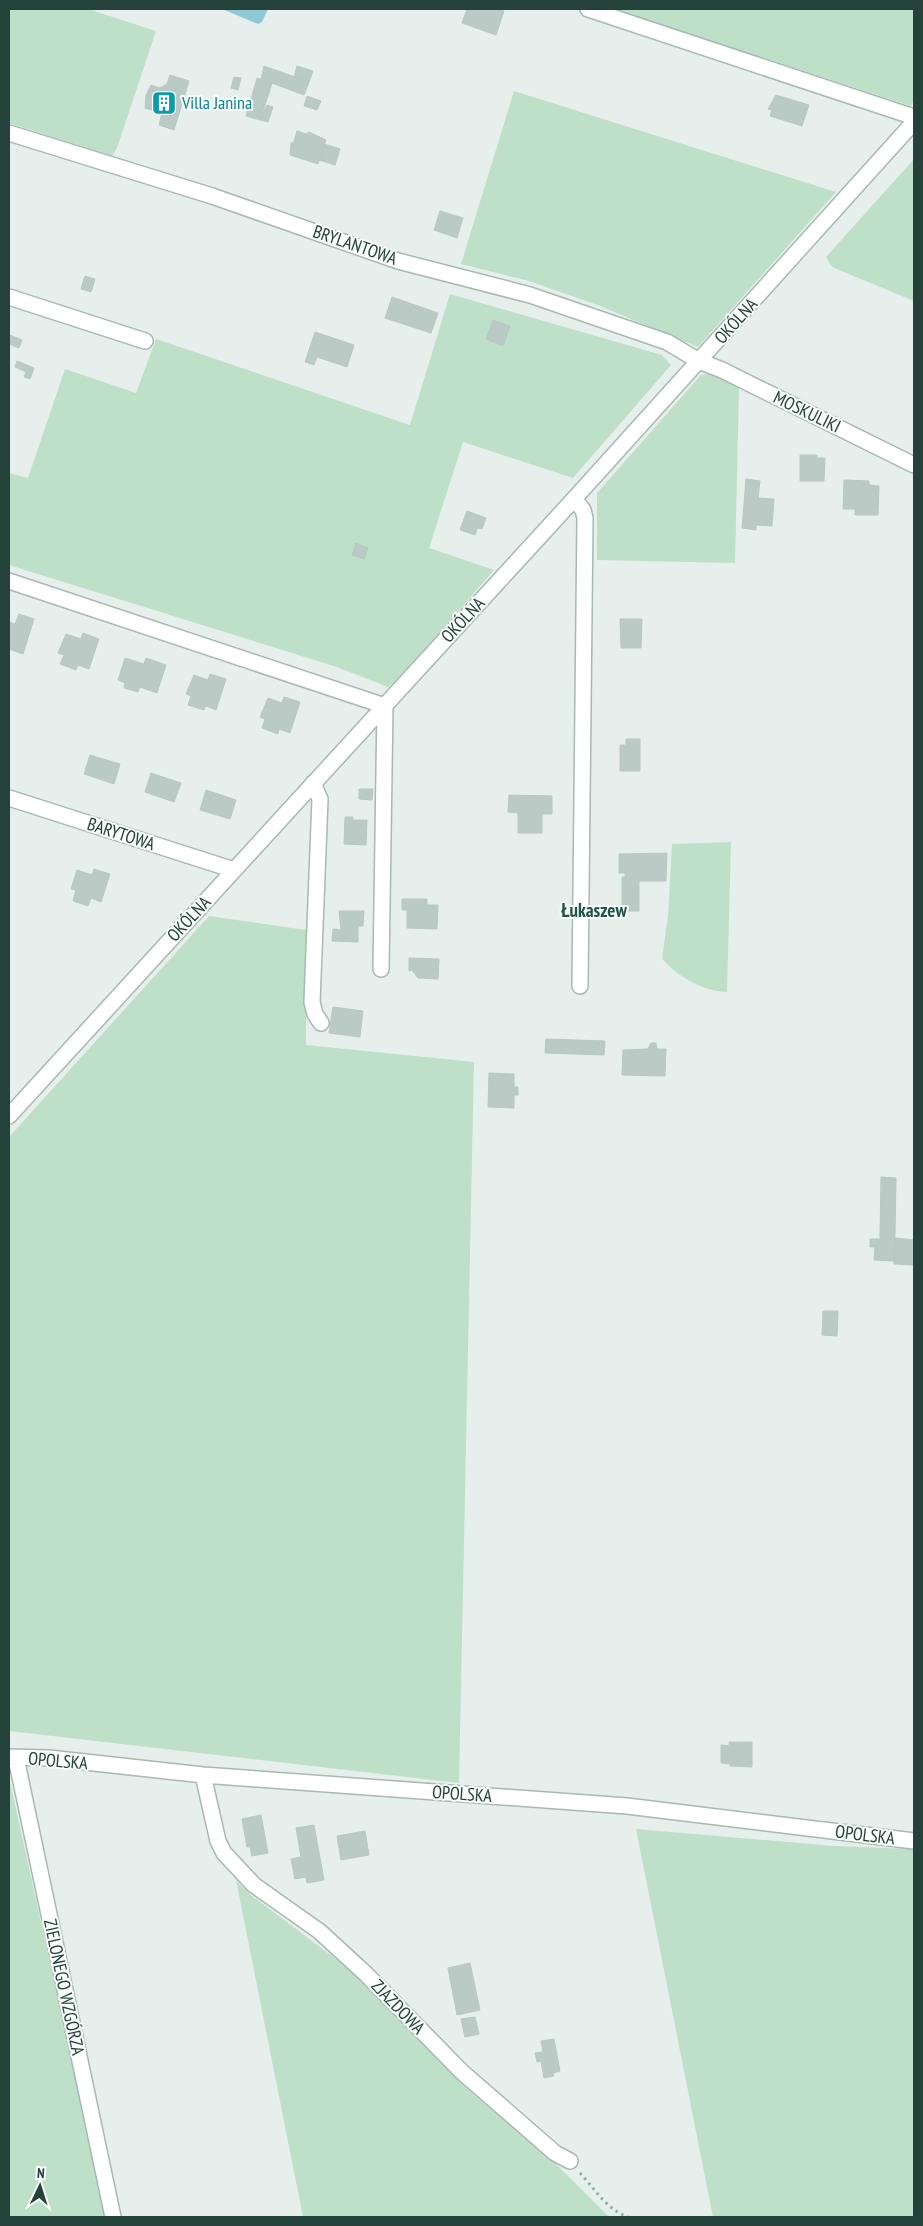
<svg xmlns="http://www.w3.org/2000/svg" width="923" height="2226" viewBox="0 0 923 2226" font-family="'PT Sans Narrow',sans-serif">
<style>
.green{fill:#bfe0c8}
.water{fill:#8ec9d4}
.building{fill:#bbcac4;stroke:#b8c9c2}
.lines{fill:none;stroke-linecap:round;stroke-linejoin:round}
.minor-casing{stroke:#a8b8b2;stroke-width:18}
.path{stroke:#86b3a5;stroke-width:3;stroke-dasharray:2.5 4;stroke-linecap:butt}
.minor{stroke:#fff;stroke-width:15}
.labels{text-anchor:middle;stroke-width:4;stroke-linejoin:round;paint-order:stroke}
.culture-label{font-size:18px;fill:#0d838f;stroke:#f7fbf9;text-anchor:start}
.street-label{font-size:18px;fill:#24423a;stroke:#f7fbf9}
.neighbourhood-label{font-size:19px;font-weight:bold;fill:#1f5548;stroke:#f7fbf9}
</style>
<rect width="100%" height="100%" fill="#e6efeb"/>
<path class="green" d="M9,9H88L156,31L117,148L112,156L9,123Z
M613,9H914V100L911,106Z
M514,91L836,192L698,347L600,306L529,281L461,264Z
M914,159V301L832,267L826,257Z
M450,294L662,355L671,365L573,478L463,442L429,548L494,570L401,677L388,687L337,667L9,565V473L28,478L65,369L136,393L156,339L410,425Z
M711,373L739,388L735,563L597,560V493L701,375Z
M731,842L727,992C703,991 678,977 662,959L668,915L672,844Z
M209,916L306,930V1045L474,1062L459,1783L9,1731V1137Z
M9,1777L106,2217H9Z
M636,1829L834,1846L914,1849V2217H713Z
M236,1880L251,1895L349,1969L464,2086L554,2162L607,2215L612,2217H303Z"/>
<path class="water" d="M222,9H268L262,22L258,24Z"/>
<path class="building" d="M467,9H496L504,11L496,35L462,23Z
M264,66L309,82L304,95L261,79Z
M297,66L313,71L309,82L294,77Z
M170,75L189,81L174,130L159,125L163,110L159,108L158,112L145,108L146,95L151,85L160,88L167,84Z
M234,77L241,78L238,90L231,88Z
M257,78L272,83L268,96L253,92Z
M253,92L268,96L260,120L246,116Z
M776,95L809,105L802,126L770,116L772,110L768,109Z
M307,96L321,101L317,110L304,106Z
M267,105L273,107L268,122L260,120Z
M297,131L306,134L309,132L326,140L318,164L290,155L291,143L294,142Z
M324,144L340,149L335,165L319,160Z
M440,211L463,218L457,238L434,230Z
M85,276L95,279L91,292L81,289Z
M392,297L438,313L431,333L385,318Z
M493,320L510,326L503,346L486,339Z
M315,332L354,345L347,367L317,357L314,365L305,362Z
M10,335L22,340L19,348L9,344Z
M17,361L34,368L30,379L24,377L26,372L15,367Z
M800,455H817V458H825L824,481H800Z
M746,479L760,481L758,498L774,499L772,526L756,525V530L742,528Z
M844,480L869,481V485L879,486L878,515H855V509H843Z
M467,511L486,518L482,529L477,528L475,535L460,530Z
M356,543L368,548L364,559L352,555Z
M19,614L34,619L23,654L9,649V622L15,624Z
M620,619H642L641,648H621Z
M83,633L99,639L89,669L78,665L76,670L60,664L64,655L58,653L66,634L81,639Z
M125,658L144,664L146,658L166,665L157,693L140,687L138,692L124,688L125,683L118,680Z
M210,674L226,679L216,710L206,706L204,710L188,705L191,696L186,694L194,675L208,680Z
M284,697L300,702L290,733L279,729L278,734L262,728L265,719L260,717L268,698L282,703Z
M626,739H640V771H620V745H626Z
M90,755L120,764L114,784L84,774Z
M151,773L181,783L174,802L145,792Z
M359,789H373L372,800L359,799Z
M206,790L236,800L230,819L200,810Z
M509,795L552,796V814H542V833H518V813L508,812Z
M345,817H353V820H367L366,845L344,844Z
M667,853L666,881H639V911H622V877H625V873H619V854Z
M94,869L110,874L101,902L91,898L88,906L73,901L76,890L71,889L77,870L92,875Z
M402,899H427V905H438L437,929L407,928V910H402Z
M339,911H364L363,926H358V942L332,941L333,929L341,930Z
M409,958L439,959L438,979L418,978L412,970L409,971Z
M333,1007L363,1011L360,1037L329,1033Z
M546,1039L605,1041L604,1055L545,1053Z
M651,1043H656L657,1049H666L665,1076L622,1075L623,1050L648,1049Z
M489,1073L514,1074V1087H518V1095H514V1108L488,1107Z
M881,1177L896,1178L895,1235H880Z
M880,1235H895L894,1261L874,1260L875,1247H870V1239H880Z
M895,1238L914,1240V1265L894,1264Z
M823,1311H838L837,1336L822,1335Z
M729,1742H752V1767L730,1766V1764L721,1763V1745L729,1746Z
M261,1815L268,1853L252,1856L250,1847H247L242,1819Z
M314,1825L324,1880L307,1883L306,1877L295,1879L291,1859L301,1857L296,1828Z
M365,1831L369,1855L341,1860L337,1836Z
M470,1963L480,2010L457,2015L448,1968Z
M475,2017L479,2034L465,2037L461,2019Z
M554,2039L560,2071L553,2073L554,2076L544,2078L541,2061L537,2062L535,2053L543,2052L541,2041Z"/>
<g class="lines">
<defs>
<path id="minor" d="M588,9L914,117
M9,133L212,196L398,261L530,295L667,342L699,361L722,370L914,465
M9,297L145,341
M574,499L583,510L585,518L580,986
M9,581L385,706L381,969
M313,783L320,799L312,1002L315,1014L321,1023
M9,798L234,870
M9,1116L574,499L914,122
M9,1757L49,1758L203,1775L627,1806L914,1841
M16,1758L113,2217
M203,1775L218,1841L224,1853L254,1885L319,1931L366,1974L462,2072L555,2153L570,2161"/>
</defs>
<use href="#minor" class="minor-casing"/>
<path class="path" d="M580,2173C595,2189 606,2209 628,2217"/>
<use href="#minor" class="minor"/>
</g>
<defs>
<symbol id="building-square" viewBox="-11 -11 22 22"><rect x="-9" y="-9" width="18" height="18" rx="4" fill="#0f9aa8" stroke="#f7fbf9"/><path d="M-4-6H4V6H1V3H-1V6H-4ZM-2.5-4.3h1.7v1.8h-1.7ZM.8-4.3h1.7v1.8H.8ZM-2.5-1h1.7V.8h-1.7ZM.8-1h1.7V.8H.8Z" fill="#fff"/></symbol>
</defs>
<g fill-rule="evenodd">
<use href="#building-square" x="150" y="89" width="28" height="28"/>
</g>
<g class="labels">
<g class="culture-label">
<text x="182" y="109">Villa Janina</text>
</g>
<g class="street-label">
<text transform="translate(355 245) rotate(19)" y="6">BRYLANTOWA</text>
<text transform="translate(736 321) rotate(-48)" y="6">OKÓLNA</text>
<text transform="translate(807 412) rotate(26)" y="6">MOSKULIKI</text>
<text transform="translate(463 620) rotate(-47)" y="6">OKÓLNA</text>
<text transform="translate(121 834) rotate(18)" y="6">BARYTOWA</text>
<text transform="translate(189 919) rotate(-47)" y="6">OKÓLNA</text>
<text transform="translate(58 1761) rotate(5)" y="6">OPOLSKA</text>
<text transform="translate(462 1794) rotate(4)" y="6">OPOLSKA</text>
<text transform="translate(865 1835) rotate(7)" y="6">OPOLSKA</text>
<text transform="translate(64 1987) rotate(78)" y="6">ZIELONEGO WZGÓRZA</text>
<text transform="translate(398 2007) rotate(46)" y="6">ZJAZDOWA</text>
</g>
<g class="neighbourhood-label">
<text x="594" y="917">Łukaszew</text>
</g>
</g>
<rect width="923" height="2226" fill="none" stroke="#24423a" stroke-width="20"/>
<g transform="translate(40 2186) rotate(4)" stroke="#f7fbf9" stroke-width="4" paint-order="stroke">
<path d="M0-4L9 19L0 12L-9 19Z" fill="#24423a"/>
<text y="-8" font-size="14" font-weight="bold" text-anchor="middle" fill="#24423a">N</text>
</g>
</svg>
